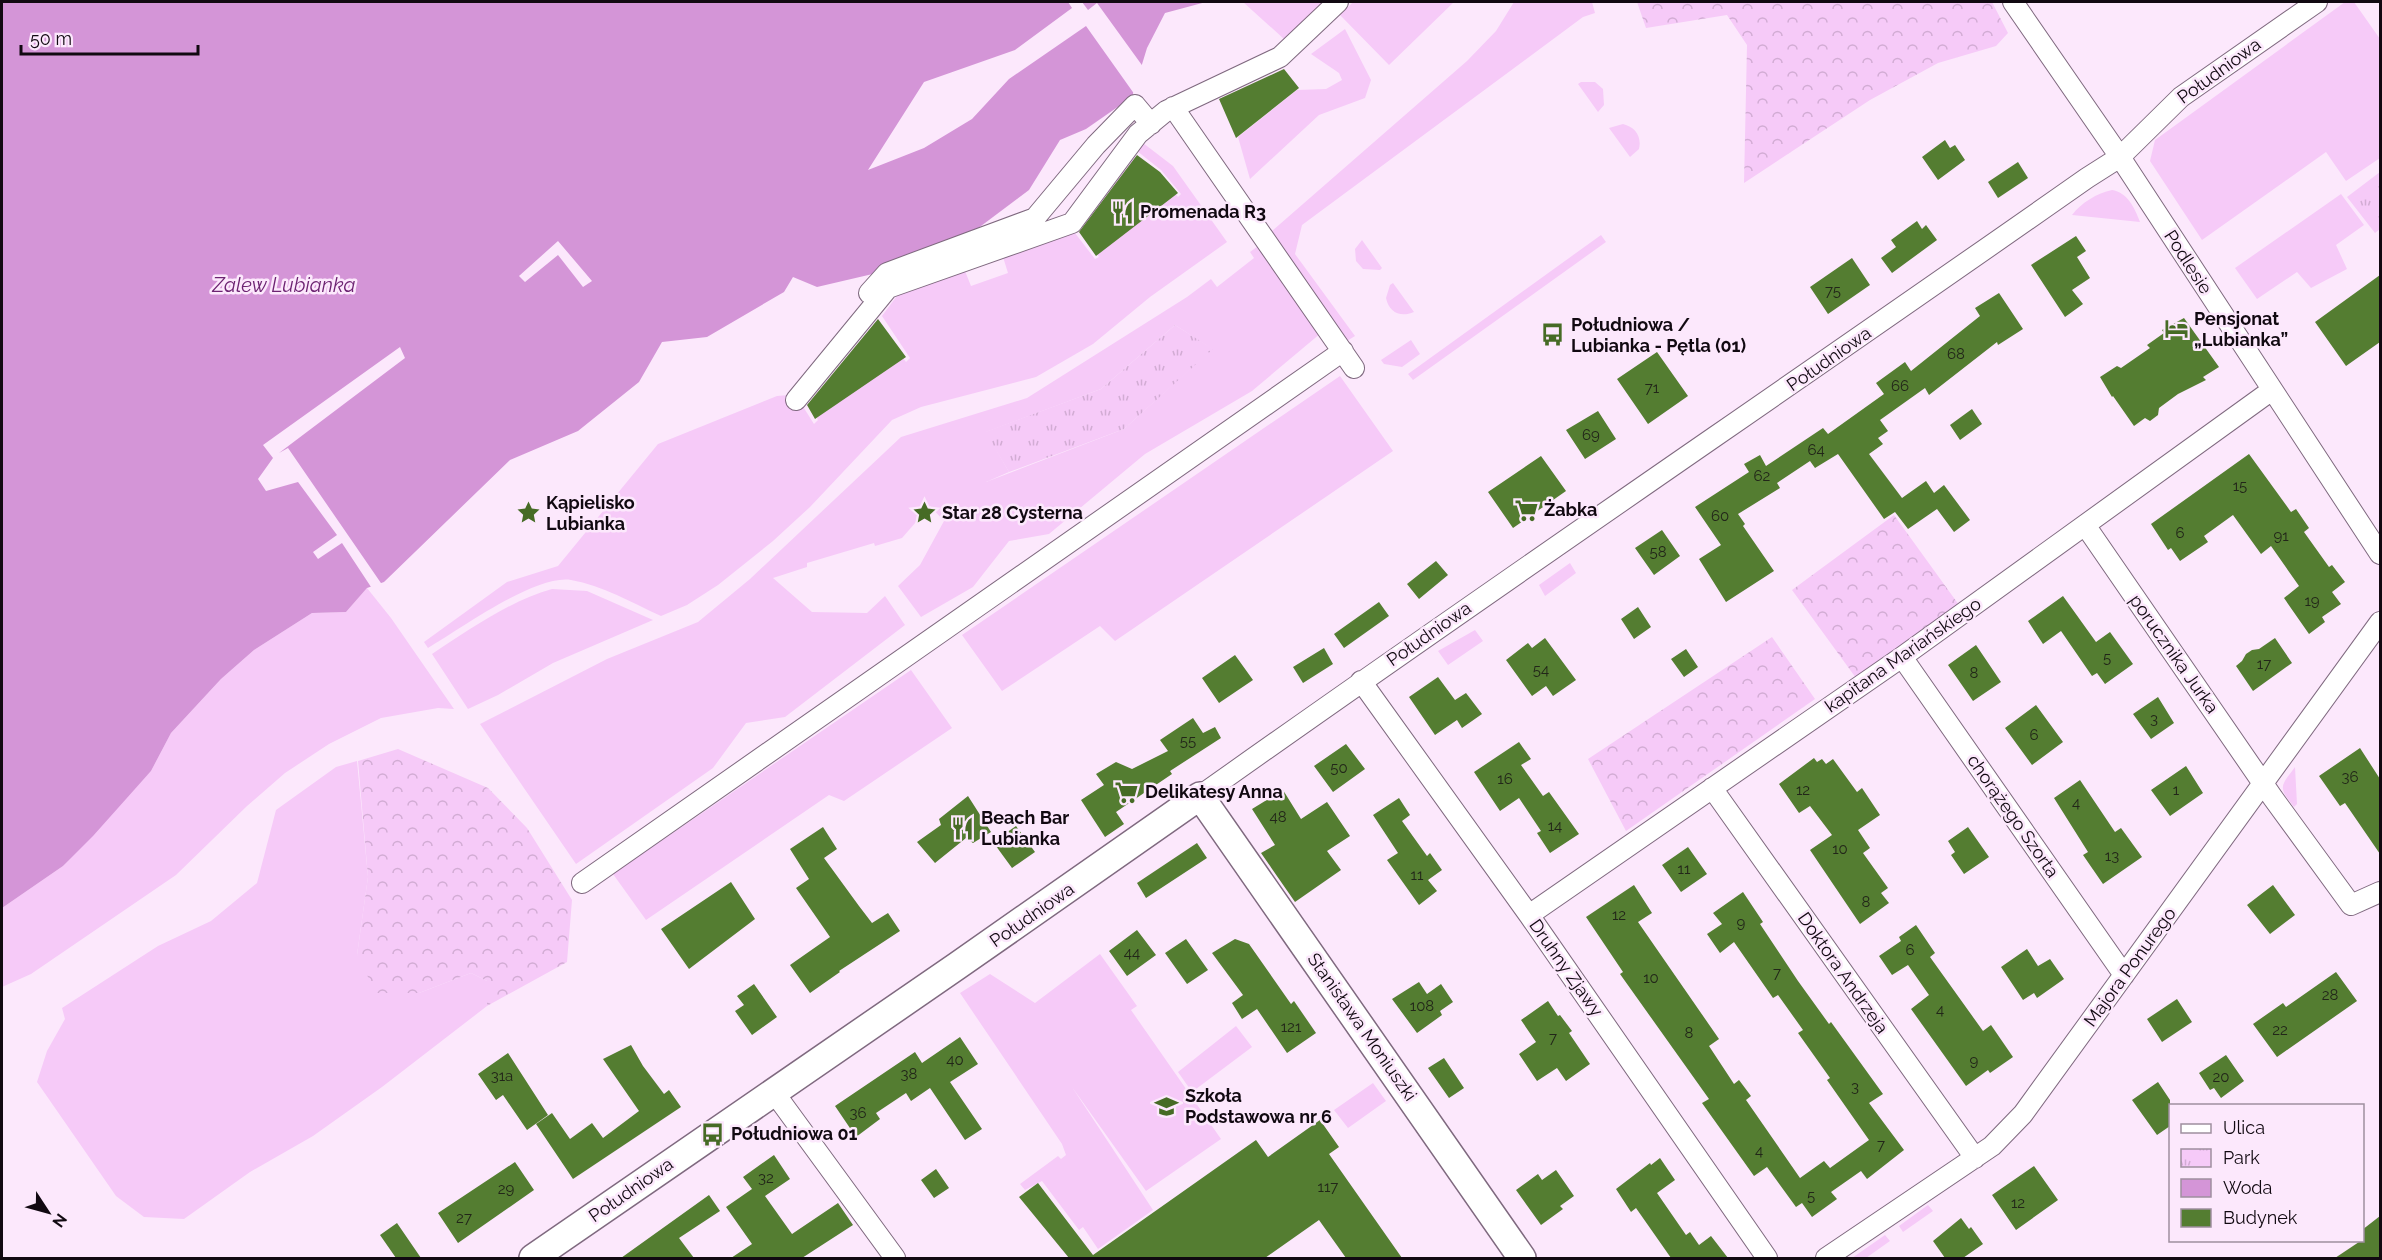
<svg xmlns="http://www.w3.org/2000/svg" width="2382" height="1260" viewBox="0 0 2382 1260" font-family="Raleway,sans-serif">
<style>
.green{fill:#f6caf8;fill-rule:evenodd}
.forest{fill:url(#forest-crowns)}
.park{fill:url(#park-tufts)}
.water{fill:#d495d7}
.pier{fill:#fce8fc}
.building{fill:#547d31}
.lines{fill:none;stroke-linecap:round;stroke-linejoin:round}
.street-casing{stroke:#7f697f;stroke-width:22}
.secondary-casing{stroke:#7f697f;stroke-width:30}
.street{stroke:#fff;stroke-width:20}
.secondary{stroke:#fff;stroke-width:27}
.labels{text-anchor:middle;stroke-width:5;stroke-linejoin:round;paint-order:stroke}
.number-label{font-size:15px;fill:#222619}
.street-label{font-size:18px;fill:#110911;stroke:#fce8fc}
.poi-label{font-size:18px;font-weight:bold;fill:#110911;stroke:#fce8fc;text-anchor:start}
.water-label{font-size:20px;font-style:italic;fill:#6d2372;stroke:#fce8fc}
</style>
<defs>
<pattern id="forest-crowns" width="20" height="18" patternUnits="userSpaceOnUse" patternTransform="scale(1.5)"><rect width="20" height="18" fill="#f6caf8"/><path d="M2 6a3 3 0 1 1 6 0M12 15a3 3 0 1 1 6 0" fill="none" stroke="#d2acd4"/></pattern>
<pattern id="park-tufts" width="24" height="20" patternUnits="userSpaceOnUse" patternTransform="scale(1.5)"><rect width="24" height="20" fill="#f6caf8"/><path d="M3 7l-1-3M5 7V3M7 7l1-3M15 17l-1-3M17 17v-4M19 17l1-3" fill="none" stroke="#d2acd4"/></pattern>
</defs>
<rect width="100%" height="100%" fill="#fce8fc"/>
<path class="green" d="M1243,2H1324L1284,39Z
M1353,2H1454L1389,65L1340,15Z
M1514,2H1592L1595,13L1583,17L1302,225L1295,254L1355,336L1347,341L1272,231L1467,61L1496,31Z
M2345,2H2354L2380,39V158L2346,181L2326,152L2202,240L2150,161L2155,140Z
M1345,29L1371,80L1365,98L1319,115L1250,179L1238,137L1297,90L1326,89L1342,80L1339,73L1311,54Z
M1581,82H1595L1603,89L1604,105L1598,112L1578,84Z
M1623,124C1635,127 1642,136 1639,149L1630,157L1609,128Z
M1143,143L1173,166L1227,242L1150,297L1093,344L1036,377L921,407L892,420L810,507L773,541L718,585L687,605L661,616C632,603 602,585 571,580C536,574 460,629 428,648L424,642L507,582L558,566L658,444L777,396L789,395L802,405L814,424L818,420L809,403L877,323L906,362L910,358L882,316L899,293L965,271L971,286L1008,273L1003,257L1075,233L1095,259L1099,257L1080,230L1135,156L1158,174L1178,197L1181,194L1161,170L1137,151Z
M2112,190C2127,192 2135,208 2140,222L2072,215C2081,203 2097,193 2112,190Z
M2341,194L2364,225L2336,245L2347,269L2311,288L2297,272L2257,299L2235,268Z
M1601,235L1606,242L1413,380L1408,374Z
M1362,240L1382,268L1380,270L1363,269L1356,261L1355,249Z
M1258,246L1321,333L1252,391L1145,454L1049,534L1009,541L973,587L921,617L898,586L920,565L944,521L930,506L902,538L875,546L874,543L807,563V567L773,578L812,612L867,613L885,596L905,625L785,717L746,723L713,768L576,864L480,724L607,659L698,622L750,579L901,437L1027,398L1187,297L1211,279L1217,287L1254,258L1250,252ZM1175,325L1212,349L1124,429L986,482L1009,472L986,432L1101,389Z
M1393,283L1414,312C1400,318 1389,312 1386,298L1390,285Z
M1411,340L1420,354L1402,367L1384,364L1381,360Z
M1340,376L1393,451L1115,641L1100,626L1002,691L962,635Z
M1570,563L1576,573L1545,596L1539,585Z
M367,588L391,618L454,709L438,708L381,718L329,744L285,773L247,806L176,875L31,974L2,987V908L63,866L151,771L171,733L221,679L254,650L312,613L346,612Z
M552,589L587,591L653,620L553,663L498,695L468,709L432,654C469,630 509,601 552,589Z
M1475,630L1483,641L1448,665L1438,651Z
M911,670L952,728L844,801L829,795L646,920L613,874Z
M357,761L368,877L357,955L419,993L471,973L487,981V1006L382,1087L313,1136L250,1172L184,1219L144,1217L116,1196L37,1082L47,1051L65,1019L62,1008L158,946L211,921L257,883L276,810L336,767Z
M2295,767L2297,804L2294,807C2278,787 2280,787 2295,767Z
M1100,954L1137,1006L1131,1010L1221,1139L1146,1191L1072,1087L1153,1210L1098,1249L1083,1227L1079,1230L1042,1181L1025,1190L1020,1184L1058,1156L1061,1159L1066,1155L1062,1144L960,993L990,974L1035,1003Z
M1236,1026L1252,1047L1192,1092L1178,1072Z
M1373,1083L1386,1101L1348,1128L1334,1110Z
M1928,1205L1933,1211L1903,1232L1899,1226Z
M1885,1235L1890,1241L1866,1258H1852Z"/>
<path class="forest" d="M1637,2H1992L2008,33L1996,46L1938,63L1870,100L1744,183L1747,45L1727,15L1646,28Z
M1894,515L1959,605L1856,678L1792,590Z
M1772,637L1815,699L1626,831L1588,759Z
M398,749L488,788L527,828L572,900L567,962L487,1006V981L471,973L419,993H376L357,955L368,877L358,761Z"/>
<path class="park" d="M2380,172V229L2375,233L2347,197Z
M1175,325L1213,349L1124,429L1009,472L985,432L1101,389Z"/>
<path class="water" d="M2,2H1206L1165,13L1147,48L1132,97L1086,129L1060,140L1029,190L969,235L894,269L817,287L793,277L784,292L707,337L662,342L639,382L578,431L510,460L384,582L367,588L346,612L312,613L254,650L221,679L171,733L151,771L93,836L63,866L2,908Z"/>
<path class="pier" d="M1068,2H1082L1088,10L1097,3L1144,68L1135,95L1086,26L1009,79L972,119L924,148L868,170L924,82L1015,50L1072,8Z
M558,241L592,281L583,287L558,255L525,282L519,276Z
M400,347L405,358L279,453L288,448L383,586L373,590L342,543L318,559L313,552L337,535L298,482L266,491L258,479L273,458L263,445Z"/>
<path class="building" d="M1284,69L1299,88L1236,138L1219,99Z
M1945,140L1950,148L1955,145L1965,160L1938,180L1922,157Z
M1137,155L1160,172L1178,193L1096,256L1079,232Z
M2018,162L2028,178L1998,198L1988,182Z
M1917,221L1922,229L1926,225L1937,240L1892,273L1881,258L1896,247L1891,240Z
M2076,236L2086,251L2077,257L2090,278L2072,290L2083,304L2065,317L2031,265Z
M1852,258L1870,285L1828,314L1810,287Z
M2380,275V342L2346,366L2315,322Z
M1999,293L2023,329L1998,345L1997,342L1929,395L1925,388L1880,420L1888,431L1878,438L1883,444L1869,454L1902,498L1926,481L1934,493L1944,485L1970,520L1954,532L1937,509L1908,529L1895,512L1884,519L1838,454L1815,468L1810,461L1777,483L1780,488L1738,514L1745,524L1743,526L1774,571L1726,602L1699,559L1721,545L1695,507L1749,472L1744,464L1760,455L1766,466L1823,428L1828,434L1884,394L1876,383L1905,362L1911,371L1980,316L1975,308Z
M2184,318L2219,367L2203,377L2206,380L2178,394L2159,408L2158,415L2150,421L2145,418L2134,426L2113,396L2112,397L2100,377L2117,366L2121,368L2150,348L2147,345L2164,333L2162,330Z
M878,319L906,357L815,419L807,405Z
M1657,352L1688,396L1648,424L1617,379Z
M1972,409L1982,424L1960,440L1950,425Z
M1598,411L1616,439L1585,459L1566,430Z
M2249,454L2291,512L2296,509L2309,528L2304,532L2329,567L2332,565L2345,582L2332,592L2341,604L2322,617L2325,622L2309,634L2284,598L2299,586L2271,546L2261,554L2233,515L2204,536L2208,542L2180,561L2171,548L2168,550L2151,524Z
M1541,456L1566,491L1513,528L1488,492Z
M1662,530L1680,556L1654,575L1635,548Z
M1436,561L1448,575L1419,599L1407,584Z
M2063,596L2096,642L2110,632L2133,664L2105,684L2097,673L2092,676L2061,631L2043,644L2028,621Z
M1379,602L1389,616L1344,648L1334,634Z
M1638,607L1651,627L1634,639L1621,619Z
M1545,638L1576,680L1553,696L1546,686L1532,696L1506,660L1528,643L1532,648Z
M2275,638L2292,663L2253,691L2236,666L2242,661L2246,654L2252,650L2259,649Z
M1976,645L2001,682L1973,701L1948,665Z
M1324,648L1333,664L1303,683L1293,667Z
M1686,649L1698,667L1684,677L1671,659Z
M1235,655L1253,680L1219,703L1202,678Z
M1438,677L1455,700L1466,693L1482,714L1462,728L1457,720L1435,735L1409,697Z
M2158,697L2174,723L2151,739L2133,714Z
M2036,705L2063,742L2032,765L2005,728Z
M1193,718L1203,733L1215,727L1221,738L1170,771L1172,774L1116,812L1124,824L1105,837L1081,800L1104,785L1096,774L1116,762L1132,769L1168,751L1160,740Z
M1519,742L1531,759L1521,765L1543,796L1549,792L1579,834L1550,853L1537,833L1541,831L1519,798L1500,811L1474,772Z
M1346,744L1365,769L1333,792L1314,766Z
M2360,748L2380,779V854L2345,803L2340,806L2319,776Z
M1814,758L1817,762L1822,759L1826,764L1833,759L1857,792L1862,788L1880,815L1858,830L1870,848L1863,853L1888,888L1881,893L1889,903L1860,924L1810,850L1832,835L1810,806L1799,813L1779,784Z
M2186,766L2203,793L2170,816L2151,790Z
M2080,780L2115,832L2121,828L2142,857L2103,884L2083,855L2088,852L2054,798Z
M1283,790L1301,819L1327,802L1350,836L1327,851L1341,870L1295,902L1261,853L1275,845L1252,809Z
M968,796L991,832L973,843L966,838L935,863L917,842L941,825L939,819Z
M1399,798L1410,815L1402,821L1427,856L1430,853L1442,870L1428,880L1437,891L1419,905L1387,860L1398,853L1373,815Z
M1016,826L1035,852L1012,868L993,842Z
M823,827L837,849L824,858L859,906L872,923L888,913L900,931L839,971L840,972L810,993L790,965L830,937L796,888L809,879L790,849Z
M1968,827L1989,857L1964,874L1951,855L1955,852L1948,841Z
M1197,843L1207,858L1146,898L1137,883Z
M1688,847L1707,874L1681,892L1662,865Z
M731,882L755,919L689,969L661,929Z
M1634,885L1652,913L1638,922L1719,1039L1709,1046L1734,1084L1739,1080L1751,1096L1746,1100L1800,1178L1824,1161L1830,1168L1869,1140L1827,1080L1830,1078L1798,1033L1803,1030L1778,995L1773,998L1734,942L1720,953L1707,934L1722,924L1713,913L1743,892L1763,922L1760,924L1798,981L1829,1024L1831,1022L1883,1094L1869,1103L1904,1150L1867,1179L1861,1171L1831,1192L1837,1199L1812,1217L1802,1203L1796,1207L1767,1167L1754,1176L1702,1103L1709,1099L1620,974L1623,972L1586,917Z
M2273,885L2295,915L2270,934L2247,905Z
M1916,925L1935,953L1930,957L1983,1031L1991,1025L2013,1057L1990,1073L1988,1070L1966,1086L1911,1009L1929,995L1908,965L1892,975L1879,956L1901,941L1899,937Z
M1137,930L1156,955L1127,976L1109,951Z
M1186,939L1208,970L1187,984L1165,953Z
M1235,939L1249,944L1291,1004L1294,1001L1316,1033L1287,1053L1257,1009L1242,1019L1232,1003L1243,995L1212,953Z
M2027,949L2038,966L2050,959L2064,979L2037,998L2034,993L2023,1000L2001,967Z
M2336,972L2357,1001L2277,1057L2253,1024L2283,1003L2286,1007Z
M1419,982L1427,994L1441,984L1453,1002L1440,1011L1442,1015L1417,1033L1392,999Z
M754,984L777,1017L752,1035L735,1011L744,1005L737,996Z
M2177,999L2192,1022L2162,1042L2147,1019Z
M1548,1001L1558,1016L1560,1015L1572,1031L1569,1033L1590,1064L1566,1081L1557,1068L1537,1081L1519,1054L1536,1042L1521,1020Z
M960,1037L978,1064L950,1082L982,1129L965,1140L930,1088L911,1101L906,1093L876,1113L880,1119L856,1137L835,1106L915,1052L922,1063Z
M631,1045L643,1066L664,1094L669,1090L681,1107L573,1179L536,1124L552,1113L570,1139L592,1123L603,1138L639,1111L603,1059Z
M508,1053L548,1115L527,1130L503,1095L496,1100L478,1074Z
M2226,1055L2244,1081L2221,1098L2214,1088L2210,1090L2199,1073Z
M1444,1058L1464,1088L1449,1098L1428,1068Z
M2158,1082L2170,1100V1126L2157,1135L2132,1100Z
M1320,1120L1339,1147L1329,1154L1402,1258H1346L1319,1220L1265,1258H1069L1019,1197L1038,1183L1093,1255L1256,1140L1268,1157Z
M774,1155L790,1179L765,1196L792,1234L838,1203L853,1225L802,1258H731L752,1244L726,1207L752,1189L743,1177Z
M1660,1158L1675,1180L1657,1193L1686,1235L1690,1232L1699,1245L1711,1236L1728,1258H1671L1636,1208L1631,1212L1616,1189L1650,1163L1651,1165Z
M515,1162L534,1190L458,1243L438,1213Z
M2034,1166L2058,1200L2016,1230L1992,1195Z
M936,1169L949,1188L934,1198L921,1180Z
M1556,1170L1574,1196L1560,1206L1563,1209L1541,1225L1516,1190L1538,1174L1542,1180Z
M709,1195L720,1211L679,1238L694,1258H621Z
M2380,1216V1258H2335L2362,1240V1230Z
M1961,1218L1969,1229L1971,1227L1983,1244L1963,1258H1945L1933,1241Z
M397,1223L421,1258H396L380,1235Z"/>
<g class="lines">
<defs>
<path id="street" d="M2013,2L2120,157L2380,554
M1173,107L1354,368
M869,293L887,273L1035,218L1096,145L1135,105L1151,124
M796,400L888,288L1072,223L1138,134L1166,111L1280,57L1338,2
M2085,525L2273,798L2351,905L2380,892
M1902,657L2124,975
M1361,681L1529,915L1767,1258
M1712,788L1975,1158
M1200,796C1494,587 1792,385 2087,178L2120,157L2181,97L2317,2
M582,883L1343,351
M1529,915L1902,657L2272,390
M773,1091L895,1258
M1826,1258L1992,1146L2023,1114L2380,622"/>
<path id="secondary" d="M533,1258L957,966L1200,796L1522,1258"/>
</defs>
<use href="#street" class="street-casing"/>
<use href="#secondary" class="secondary-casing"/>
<use href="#street" class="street"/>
<use href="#secondary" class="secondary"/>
</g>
<defs>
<symbol id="restaurant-bare" viewBox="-9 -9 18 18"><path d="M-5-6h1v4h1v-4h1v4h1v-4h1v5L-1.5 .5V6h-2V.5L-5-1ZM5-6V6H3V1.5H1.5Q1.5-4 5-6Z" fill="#466b25" stroke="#fce8fc" stroke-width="2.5" paint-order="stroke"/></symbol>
<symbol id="hotel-bare" viewBox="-9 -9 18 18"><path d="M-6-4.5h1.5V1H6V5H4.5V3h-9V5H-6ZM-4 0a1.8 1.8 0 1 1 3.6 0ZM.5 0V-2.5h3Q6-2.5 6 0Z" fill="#466b25" stroke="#fce8fc" stroke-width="2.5" paint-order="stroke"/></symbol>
<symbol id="bus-bare" viewBox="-9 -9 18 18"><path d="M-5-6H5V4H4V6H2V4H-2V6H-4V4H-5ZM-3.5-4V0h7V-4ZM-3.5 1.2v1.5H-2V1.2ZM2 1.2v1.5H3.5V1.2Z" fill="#466b25" stroke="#fce8fc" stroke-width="2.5" paint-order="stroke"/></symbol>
<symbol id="supermarket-bare" viewBox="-9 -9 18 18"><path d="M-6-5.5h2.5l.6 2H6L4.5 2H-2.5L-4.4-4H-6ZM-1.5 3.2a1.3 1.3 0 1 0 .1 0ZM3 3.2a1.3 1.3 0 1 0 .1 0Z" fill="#466b25" stroke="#fce8fc" stroke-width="2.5" paint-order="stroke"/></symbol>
<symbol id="sight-bare" viewBox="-9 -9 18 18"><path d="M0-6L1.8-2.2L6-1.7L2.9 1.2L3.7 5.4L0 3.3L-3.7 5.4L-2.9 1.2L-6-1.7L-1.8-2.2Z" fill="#466b25" stroke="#fce8fc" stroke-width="2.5" paint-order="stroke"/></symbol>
<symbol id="school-bare" viewBox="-9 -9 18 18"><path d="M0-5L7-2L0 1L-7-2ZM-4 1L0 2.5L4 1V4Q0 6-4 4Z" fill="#466b25" stroke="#fce8fc" stroke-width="2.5" paint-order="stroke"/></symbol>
</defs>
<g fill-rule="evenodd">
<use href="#restaurant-bare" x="1106" y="196" width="33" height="33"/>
<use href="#hotel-bare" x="2160" y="312" width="33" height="33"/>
<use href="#bus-bare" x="1536" y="318" width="33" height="33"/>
<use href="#supermarket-bare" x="1510" y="494" width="33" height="33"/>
<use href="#sight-bare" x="512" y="496" width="33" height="33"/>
<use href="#sight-bare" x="908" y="496" width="33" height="33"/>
<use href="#supermarket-bare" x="1110" y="776" width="33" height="33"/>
<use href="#restaurant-bare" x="946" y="812" width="33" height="33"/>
<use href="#school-bare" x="1150" y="1090" width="33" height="33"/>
<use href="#bus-bare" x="696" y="1118" width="33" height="33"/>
</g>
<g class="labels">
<g class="number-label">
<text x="1833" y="296">75</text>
<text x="1956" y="359">68</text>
<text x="1900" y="391">66</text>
<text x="1652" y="393">71</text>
<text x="1591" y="440">69</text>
<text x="1816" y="455">64</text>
<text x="1762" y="481">62</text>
<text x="2240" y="491">15</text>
<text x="1720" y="521">60</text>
<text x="2180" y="538">6</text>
<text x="2281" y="541">91</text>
<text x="1658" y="557">58</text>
<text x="2312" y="606">19</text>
<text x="2107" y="663">5</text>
<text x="2264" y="669">17</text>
<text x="1541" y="675">54</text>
<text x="1974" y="678">8</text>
<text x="2154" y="724">3</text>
<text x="2034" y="740">6</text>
<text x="1188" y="746">55</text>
<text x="1339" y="773">50</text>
<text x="2350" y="782">36</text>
<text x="1505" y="784">16</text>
<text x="1803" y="795">12</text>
<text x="2176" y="795">1</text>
<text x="2076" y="808">4</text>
<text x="1278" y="822">48</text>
<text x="1555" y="831">14</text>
<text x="1840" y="854">10</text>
<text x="2112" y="861">13</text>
<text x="1684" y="874">11</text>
<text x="1417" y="880">11</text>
<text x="1866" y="907">8</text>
<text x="1619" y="920">12</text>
<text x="1741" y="928">9</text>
<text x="1910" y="955">6</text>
<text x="1132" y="958">44</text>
<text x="1777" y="978">7</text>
<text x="1651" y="983">10</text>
<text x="2330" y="1000">28</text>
<text x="1422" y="1011">108</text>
<text x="1940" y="1015">4</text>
<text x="1291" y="1032">121</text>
<text x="2280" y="1035">22</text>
<text x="1689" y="1038">8</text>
<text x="1553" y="1043">7</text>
<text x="955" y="1065">40</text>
<text x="1974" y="1066">9</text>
<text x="909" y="1079">38</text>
<text x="502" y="1081">31a</text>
<text x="2221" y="1082">20</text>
<text x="1855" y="1092">3</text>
<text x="858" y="1118">36</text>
<text x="1881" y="1150">7</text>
<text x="1759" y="1156">4</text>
<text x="766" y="1183">32</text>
<text x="1328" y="1192">117</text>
<text x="506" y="1194">29</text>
<text x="1811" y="1201">5</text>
<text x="2018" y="1208">12</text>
<text x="464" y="1223">27</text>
</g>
<g class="street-label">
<text transform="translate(2219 71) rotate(-36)" y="6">Południowa</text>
<text transform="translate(2188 262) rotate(57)" y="6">Podlesie</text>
<text transform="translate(1829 359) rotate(-35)" y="6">Południowa</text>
<text transform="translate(1429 634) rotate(-35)" y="6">Południowa</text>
<text transform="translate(2174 654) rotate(55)" y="6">porucznika Jurka</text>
<text transform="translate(1903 655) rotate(-35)" y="6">kapitana Mariańskiego</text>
<text transform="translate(2013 816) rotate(55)" y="6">chorążego Szorta</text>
<text transform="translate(1032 915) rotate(-35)" y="6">Południowa</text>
<text transform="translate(2130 967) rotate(-54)" y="6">Majora Ponurego</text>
<text transform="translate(1566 968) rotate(55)" y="6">Druhny Zjawy</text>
<text transform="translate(1843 973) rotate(55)" y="6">Doktora Andrzeja</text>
<text transform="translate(1362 1027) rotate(55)" y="6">Stanisława Moniuszki</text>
<text transform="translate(631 1190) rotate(-35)" y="6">Południowa</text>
</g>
<g class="poi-label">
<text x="1140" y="218">Promenada R3</text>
<text x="2194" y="325">Pensjonat<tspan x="2194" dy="21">„Lubianka”</tspan></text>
<text x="1571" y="331">Południowa /<tspan x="1571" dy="21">Lubianka - Pętla (01)</tspan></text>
<text x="546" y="509">Kąpielisko<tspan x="546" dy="21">Lubianka</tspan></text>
<text x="1544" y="516">Żabka</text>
<text x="942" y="519">Star 28 Cysterna</text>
<text x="1145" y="798">Delikatesy Anna</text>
<text x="981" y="824">Beach Bar<tspan x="981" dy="21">Lubianka</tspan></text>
<text x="1185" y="1102">Szkoła<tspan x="1185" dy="21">Podstawowa nr 6</tspan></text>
<text x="731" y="1140">Południowa 01</text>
</g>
<g class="water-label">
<text x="284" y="292">Zalew Lubianka</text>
</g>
</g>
<rect width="2382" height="1260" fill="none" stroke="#110911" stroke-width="6"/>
<rect x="2169" y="1104" width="195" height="138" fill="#fce8fc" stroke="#9e8f9e" stroke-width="1.5"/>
<rect x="2181" y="1124" width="30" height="9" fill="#ffffff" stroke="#9e8f9e" stroke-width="1.5"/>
<text x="2223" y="1134" font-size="18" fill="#110911">Ulica</text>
<rect x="2181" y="1149" width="30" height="18" fill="url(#park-tufts)" stroke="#9e8f9e" stroke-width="1.5"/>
<text x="2223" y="1164" font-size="18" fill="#110911">Park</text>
<rect x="2181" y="1179" width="30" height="18" fill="#d495d7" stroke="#9e8f9e" stroke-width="1.5"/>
<text x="2223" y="1194" font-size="18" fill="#110911">Woda</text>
<rect x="2181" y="1209" width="30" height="18" fill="#547d31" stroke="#9e8f9e" stroke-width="1.5"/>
<text x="2223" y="1224" font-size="18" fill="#110911">Budynek</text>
<g transform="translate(48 1212) rotate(126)" stroke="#fce8fc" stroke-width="4.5" paint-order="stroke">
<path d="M0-4.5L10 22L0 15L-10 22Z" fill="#110911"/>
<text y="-9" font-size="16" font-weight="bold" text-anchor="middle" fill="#110911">N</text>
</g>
<path d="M21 45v9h177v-9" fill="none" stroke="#110911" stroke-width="3"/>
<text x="30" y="45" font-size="18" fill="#110911" stroke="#fce8fc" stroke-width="4.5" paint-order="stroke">50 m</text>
</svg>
